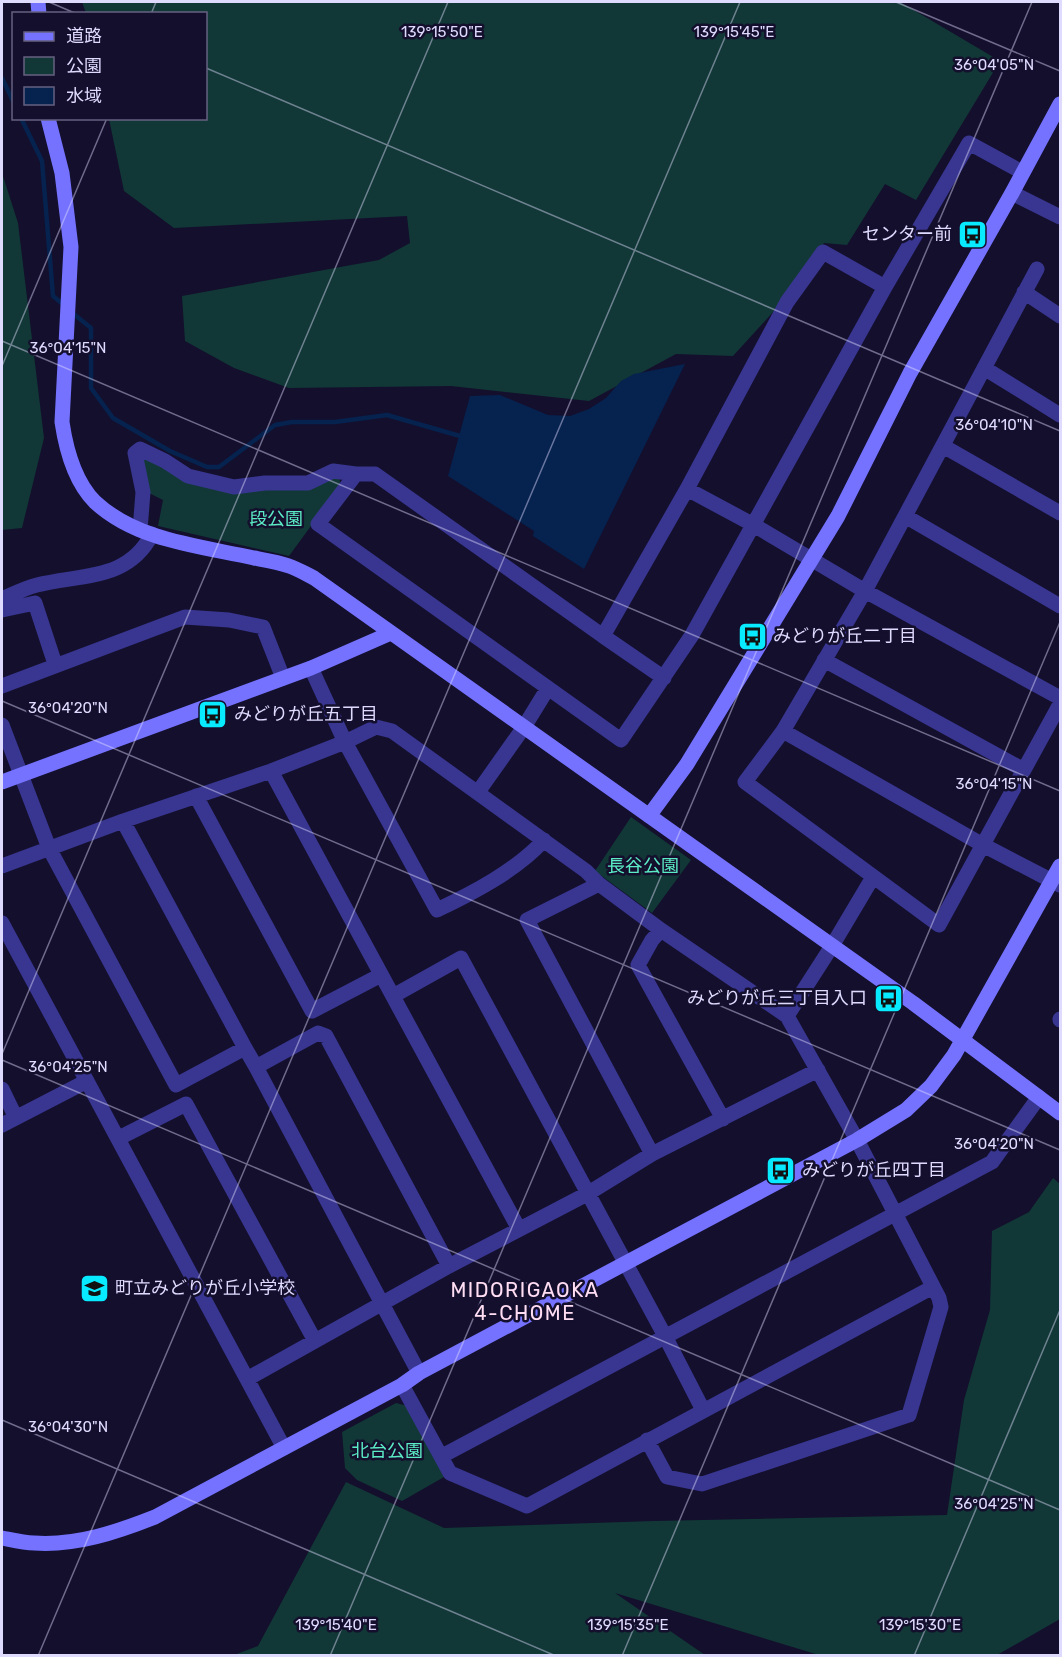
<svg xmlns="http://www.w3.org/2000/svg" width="1062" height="1657" viewBox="0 0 1062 1657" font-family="Rubik,'Noto Sans JP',sans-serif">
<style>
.green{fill:#113836}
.water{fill:#06224f}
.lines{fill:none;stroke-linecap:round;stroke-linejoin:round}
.stream{stroke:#06224f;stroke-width:4.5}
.street{stroke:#383690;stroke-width:15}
.secondary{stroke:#7472ff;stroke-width:15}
.ticks{fill:none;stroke:#dfdbff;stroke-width:1.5;stroke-opacity:0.45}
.labels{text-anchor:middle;stroke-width:5;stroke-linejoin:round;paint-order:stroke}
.poi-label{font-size:18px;fill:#dfdbff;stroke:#140f2d;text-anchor:start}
.park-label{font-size:18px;fill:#5bebc5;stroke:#140f2d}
.neighbourhood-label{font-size:20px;letter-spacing:1.5px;fill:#ffddf3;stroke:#140f2d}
.ticks-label{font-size:15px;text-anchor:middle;fill:#dfdbff;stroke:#140f2d;stroke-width:5;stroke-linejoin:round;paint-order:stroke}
</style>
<rect width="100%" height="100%" fill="#140f2d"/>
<path class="green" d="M82,2H900L1000,61L916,200L885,184L847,245L824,243L784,300L733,356L676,354L589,401L451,386L289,388L234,368L185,341L182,296L379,260L410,243L407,216L174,228L124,191L109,119L206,118V14L86,13Z
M2,173L18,223L44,438L22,528L2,530Z
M146,455L232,491L338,475L341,485L289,556L158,526L163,500L147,492L140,458Z
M631,817L691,860L652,913L595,871Z
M1053,1178L1060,1184V1619L997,1655H819L615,1593L705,1655H234L258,1646L346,1482L444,1528L654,1521L947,1515L964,1400L990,1310L992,1231L1029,1212Z
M396,1403L408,1406L444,1477L402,1501L357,1480L345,1468L342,1432Z"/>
<path class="water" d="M685,364L584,569L533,536L534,531L448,476L470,396L500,395L548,415L570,416L589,409L606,398L621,381L634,374Z"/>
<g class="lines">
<path class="stream" d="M2,78L14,103
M21,118L42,161L53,296L64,305
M70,311L91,328V388L113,418L170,451L207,467H219L275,425L292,422H335L387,415L460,436"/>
<path class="street" d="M1012,193L1060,217
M1037,269L865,591L783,731L745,782L939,925L1060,704
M885,287L823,252L787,302L687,489L603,636L375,474H356L318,524L621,740L692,635L885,287L969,143L1022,172
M1024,292L1060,316
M984,368L1060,415
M943,446L1060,513
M687,489L752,524L865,591L1060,698
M905,516L1060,606
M140,530L143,492L135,453L140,449L165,461L188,476L234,487L265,483H308L333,471L356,474
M2,599C13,594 25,588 37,585C81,574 128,581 152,534
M2,610L35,603L55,664
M603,636L664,678
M824,660L1024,770
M311,668L345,742L437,910C473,893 517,870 544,840
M2,686L185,617L229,620L263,627L283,678
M2,725L49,848L176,1085L245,1048
M783,731L983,845L1060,885
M271,771L519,1229
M478,792L524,727L548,688
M196,796L312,1011L381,975
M123,821L245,1048L256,1067L419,1373
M2,866L123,821L271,771L345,742L376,727L392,731L586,871L599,884L661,930L787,1016L857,1140L939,1298L941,1307L909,1415L702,1484L667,1477L647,1440
M599,884L527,920L652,1154
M2,923L284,1448
M661,930L652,940L638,965L723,1119
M393,996L461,958L666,1338L703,1410
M787,1016L832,946L873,877
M1060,1019V1020
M256,1067L318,1033L326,1036L449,1266
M2,1089L16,1118
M2,1125L87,1081
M119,1138L186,1104L315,1341
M247,1379L449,1266L587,1194L652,1154L818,1070
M402,1385L450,1473L527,1506L933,1287
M442,1456L992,1162L1039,1097"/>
<path class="secondary" d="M38,2L39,14
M48,118L62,173L71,247L62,422C66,449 75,482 95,502C137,541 200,546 254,558C265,560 278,562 289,566C298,569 306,574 314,578L913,1003L1060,1113
M2,782L311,668L391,633
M649,816L687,764L838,516L910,373L1012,193L1060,104
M2,1538C12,1540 24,1543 34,1543C76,1546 117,1532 155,1517L402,1385L419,1373L857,1140L906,1110L931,1086L954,1055L1060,866"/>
</g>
<path class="ticks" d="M49,2L77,14M896,2L1060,71M151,14L156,2M206,68L1060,431M2,341L1060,791M2,366L107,118M2,701L1060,1150M2,1054L448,2M2,1060L1060,1510M2,1420L556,1656M38,1656L740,2M330,1656L1032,2M622,1656L1060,622M914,1656L1060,1310"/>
<defs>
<symbol id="bus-square" viewBox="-11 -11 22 22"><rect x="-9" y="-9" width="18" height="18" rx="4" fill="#07eaff" stroke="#140f2d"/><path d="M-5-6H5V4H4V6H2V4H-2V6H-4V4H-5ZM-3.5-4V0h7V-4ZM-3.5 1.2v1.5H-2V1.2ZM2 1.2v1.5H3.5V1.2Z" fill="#111"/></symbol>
<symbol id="school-square" viewBox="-11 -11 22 22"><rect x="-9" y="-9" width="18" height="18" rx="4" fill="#07eaff" stroke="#140f2d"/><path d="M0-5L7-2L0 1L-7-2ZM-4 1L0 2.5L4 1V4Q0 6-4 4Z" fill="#111"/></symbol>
</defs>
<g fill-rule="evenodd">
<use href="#bus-square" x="956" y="218" width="33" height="33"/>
<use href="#bus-square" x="736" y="620" width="33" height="33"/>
<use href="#bus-square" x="196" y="698" width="33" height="33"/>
<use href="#bus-square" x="872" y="982" width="33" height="33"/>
<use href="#bus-square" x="764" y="1154" width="33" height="33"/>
<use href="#school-square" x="78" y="1272" width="33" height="33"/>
</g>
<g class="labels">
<g class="poi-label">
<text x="952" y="240" text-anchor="end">センター前</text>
<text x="773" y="642">みどりが丘二丁目</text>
<text x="234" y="720">みどりが丘五丁目</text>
<text x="867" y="1004" text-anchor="end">みどりが丘三丁目入口</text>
<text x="802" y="1176">みどりが丘四丁目</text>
<text x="115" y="1294">町立みどりが丘小学校</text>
</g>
<g class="park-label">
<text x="276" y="525">段公園</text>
<text x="643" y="872">長谷公園</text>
<text x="387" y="1457">北台公園</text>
</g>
<g class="neighbourhood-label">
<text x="525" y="1297">MIDORIGAOKA<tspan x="525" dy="23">4-CHOME</tspan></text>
</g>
</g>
<g class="ticks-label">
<text x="442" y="37">139°15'50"E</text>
<text x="734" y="37">139°15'45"E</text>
<text x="994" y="70">36°04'05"N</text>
<text x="68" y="353">36°04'15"N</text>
<text x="994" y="430">36°04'10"N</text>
<text x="68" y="713">36°04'20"N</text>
<text x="994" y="789">36°04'15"N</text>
<text x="68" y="1072">36°04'25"N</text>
<text x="994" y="1149">36°04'20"N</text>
<text x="68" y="1432">36°04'30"N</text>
<text x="994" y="1509">36°04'25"N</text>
<text x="336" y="1630">139°15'40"E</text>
<text x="628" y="1630">139°15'35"E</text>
<text x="920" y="1630">139°15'30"E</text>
</g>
<rect width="1062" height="1657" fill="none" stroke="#dfdbff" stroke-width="6"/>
<rect x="12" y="12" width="195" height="108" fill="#140f2d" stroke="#656181" stroke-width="1.5"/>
<rect x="24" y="32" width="30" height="9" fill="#7472ff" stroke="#656181" stroke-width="1.5"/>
<text x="66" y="42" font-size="18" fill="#dfdbff">道路</text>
<rect x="24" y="57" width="30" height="18" fill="#113836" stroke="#656181" stroke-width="1.5"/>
<text x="66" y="72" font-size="18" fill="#dfdbff">公園</text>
<rect x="24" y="87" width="30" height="18" fill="#06224f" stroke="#656181" stroke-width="1.5"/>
<text x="66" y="102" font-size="18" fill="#dfdbff">水域</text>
</svg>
